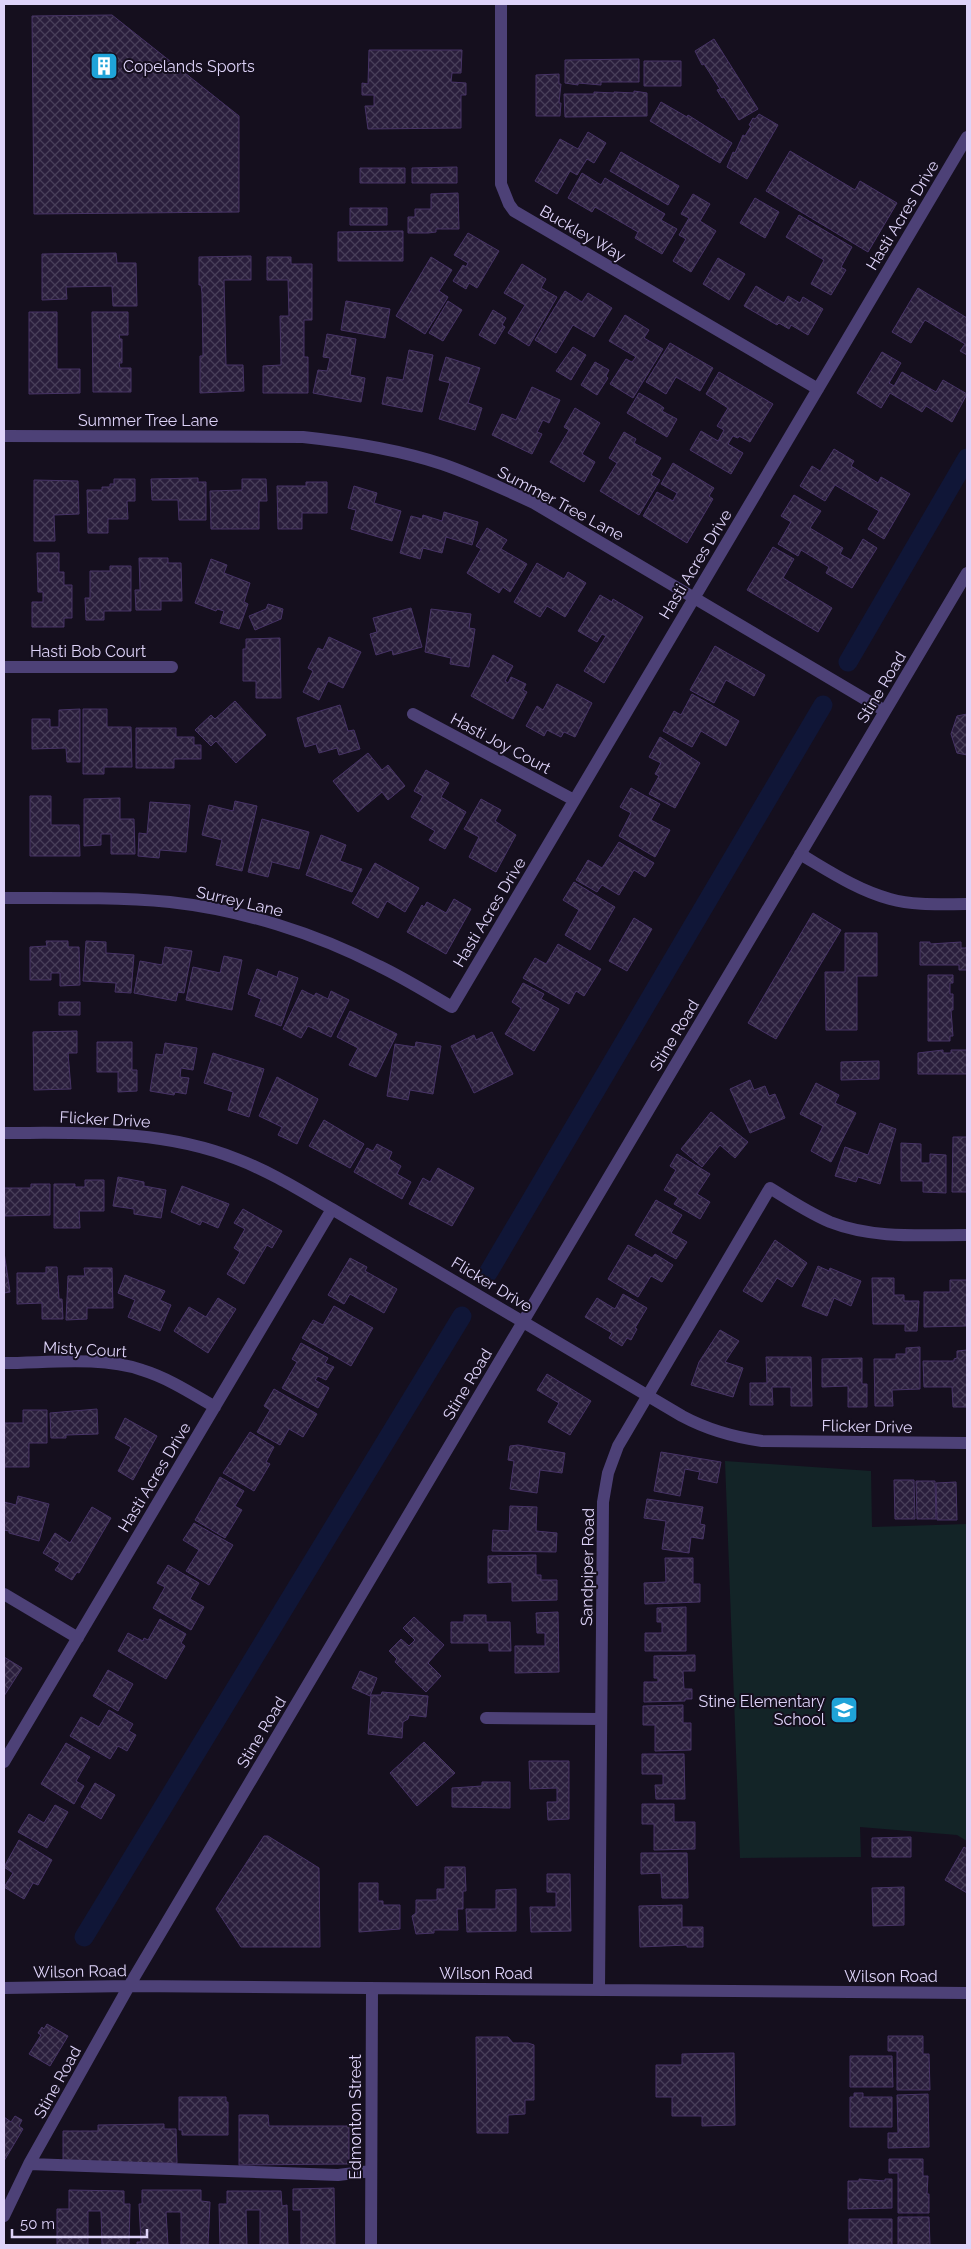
<svg xmlns="http://www.w3.org/2000/svg" width="971" height="2249" viewBox="0 0 971 2249" font-family="Raleway,sans-serif">
<style>
.garden{fill:#132427}
.lines{fill:none;stroke-linecap:round;stroke-linejoin:round}
.canal{stroke:#101637;stroke-width:19}
.building{fill:url(#building-cross-hatch);stroke:#463365}
.minor{stroke:#4d4177;stroke-width:12}
.labels{text-anchor:middle;stroke-width:4;stroke-linejoin:round;paint-order:stroke}
.poi-label{font-size:16px;fill:#ded3f9;stroke:#150f1e;text-anchor:start}
.street-label{font-size:16px;fill:#ded3f9;stroke:#150f1e}
</style>
<defs>
<pattern id="building-cross-hatch" width="8" height="8" patternUnits="userSpaceOnUse" patternTransform="scale(1.25)"><rect width="8" height="8" fill="#2a1e3c"/><path d="M0 0l8 8M0 8l8-8" fill="none" stroke="#483e59"/></pattern>
</defs>
<rect width="100%" height="100%" fill="#150f1e"/>
<path class="garden" d="M725,1461L871,1471L872,1527L967,1524V1841L957,1835L860,1827L861,1857L740,1858Z"/>
<g class="lines">
<path class="canal" d="M848,662L967,458
M488,1273L823,705
M84,1937L462,1316"/>
</g>
<path class="building" d="M112,15L239,116V212L34,214L32,16Z
M714,39L758,109L739,120L724,97L722,98L717,90L720,89L704,64L702,65L695,51Z
M369,50H462L461,73H452L451,82L466,83V95H461V128L368,129L365,106H374V95H362V83L368,84Z
M639,59V82H601V85L578,83V85L565,83V60Z
M644,61H681V86H644Z
M559,74V84H561L559,103H561L560,116H536V75Z
M634,91L647,93V116L565,117L564,94H594V92L614,93V92L634,93Z
M661,102L687,117L688,115L732,143L720,163L650,121Z
M759,114L778,125L747,179L727,167L733,152L735,153L743,135L745,136L751,126L749,125L753,118L755,119Z
M588,132L606,143L594,163L587,159L577,175L570,171L557,194L535,181L560,139L578,149Z
M790,151L855,190L860,181L897,203L868,252L766,191Z
M621,152L679,186L668,205L610,171Z
M457,167V183H412V168Z
M360,168H405V183H360Z
M582,173L601,185L605,178L665,214L661,220L677,229L662,254L635,238L638,232L595,207L592,212L568,198Z
M458,193L459,229H436V232L428,233H408V217H415V209H431V194Z
M693,194L710,204L700,221L716,231L691,272L673,261L686,239L679,235L689,218L681,214Z
M755,198L779,212L765,238L740,223Z
M350,208H387V225H350Z
M799,215L852,247L841,267L846,270L831,295L811,284L824,260L786,237Z
M403,231V261H338V232Z
M468,233L499,251L477,288L469,283L466,289L453,281L463,265L466,267L468,263L454,255Z
M116,253L117,263H136L137,306H113L112,286L66,287L67,299L42,300V254Z
M251,256V280H224L226,365H243L244,391L200,393V356H203L202,293L201,285H199V257Z
M267,257H291V264H312V320H304V357H308V393H263V366L281,365L280,316H289L288,280H267Z
M431,257L452,270L439,291L448,297L425,334L396,316Z
M718,258L745,274L729,300L703,284Z
M522,264L546,279L541,288L557,297L529,346L508,333L525,305L504,293Z
M756,286L784,303L788,296L800,303L803,297L823,309L808,335L791,325L789,329L779,323L777,325L744,306Z
M918,288L967,318V355L960,351L965,344L925,320L911,343L892,332Z
M565,291L582,302L588,293L612,308L594,337L573,325L556,353L535,340Z
M346,301L390,309L385,338L341,330Z
M448,301L462,310L443,341L429,333Z
M493,310L506,318L502,325L505,327L495,344L479,335Z
M29,312H57V369H80V393L29,394Z
M92,312H128V335H119L120,339H122V363H119L120,368H131V392H93Z
M625,315L649,330L644,338L663,349L633,398L610,384L626,359L632,362L636,357L609,341Z
M327,334L356,339L350,375L365,378L361,402L313,393L318,370L327,371L330,358L323,357Z
M670,343L713,368L700,391L676,377L666,394L646,382Z
M573,347L586,355L571,380L556,371Z
M409,350L433,355L422,412L382,404L387,377L403,380Z
M882,352L901,363L889,383L894,386L902,372L936,392L943,380L967,394L952,422L926,406L922,412L890,393L881,408L857,393Z
M446,357L480,368L468,403L482,408L475,430L439,419L450,383L439,380Z
M595,362L609,370L606,376L608,378L597,395L581,385Z
M719,372L773,404L750,442L739,436L738,438L733,436L728,444L743,453L731,474L690,450L701,431L718,441L724,430L717,426L728,408L706,394Z
M532,387L560,400L549,423L543,420L537,432L542,434L532,454L492,435L502,414L516,420Z
M639,393L660,405L664,408L662,411L677,419L667,437L627,413Z
M575,408L600,423L582,454L595,462L584,482L550,462L569,430L564,427Z
M624,432L636,439L634,443L661,458L651,475L660,480L639,515L600,491L617,463L609,458Z
M834,449L854,461L851,466L878,483L881,477L910,494L884,539L868,529L879,511L835,485L825,501L800,486L812,466L820,471Z
M673,463L714,488L709,496L713,499L687,543L643,516L657,492L673,501L677,493L661,484Z
M198,478V482H206V520H179L178,500H152L151,479Z
M114,479H135V501H127L128,519H108V533H88L87,490H102V487H110V484H114Z
M242,479H266L267,501H259V529H211L210,491L242,490Z
M34,480L78,481L79,514L54,515L55,541H34Z
M306,482H327V513H302V529H278L277,486H306Z
M354,486L377,493L374,503L401,511L392,541L351,529L356,510L348,508Z
M794,495L821,511L810,528L843,548L840,554L851,560L863,539L877,548L852,588L826,573L829,567L801,550L798,556L778,544L791,522L781,516Z
M444,512L478,522L472,545L446,537L442,553L423,548L420,559L400,553L411,516L422,519L423,515L442,521Z
M487,528L507,540L501,549L527,564L510,592L503,587L499,593L467,573L481,549L476,546Z
M773,547L794,559L783,578L832,608L818,632L747,590Z
M37,553H59V572H64V585H72V618H64V627H32V602H43V592H38Z
M139,558H168V563H181L182,601H161V610H136L135,590H140Z
M211,559L227,565L224,573L250,583L244,602L248,604L239,629L220,623L224,611L217,609L216,611L195,603Z
M537,563L564,579L568,572L586,583L565,617L547,606L540,617L514,602Z
M110,566H131V611H104V620H86L85,598H90V571H110Z
M600,595L612,602L613,599L643,617L604,683L584,671L606,636L602,634L597,642L578,631Z
M268,604L283,609L281,619L255,630L249,616L266,609Z
M411,608L422,647L393,655L392,650L376,655L370,634L377,632L373,618Z
M431,609L471,614L469,628L475,629L469,667L450,664L451,658L425,652Z
M329,637L361,652L343,688L328,681L319,700L303,692L313,671L308,668L318,648L323,650Z
M280,638L281,698H256V681H243V649H246V639Z
M715,646L765,675L754,696L726,680L714,703L690,690Z
M493,655L513,666L505,681L508,683L511,677L526,684L523,690L527,692L513,719L471,696Z
M557,684L592,703L575,737L564,732L561,737L547,730L544,736L526,726L537,706L543,710Z
M692,694L739,721L726,746L701,731L692,747L663,731L674,711L681,715Z
M235,701L266,735L236,763L216,741L211,746L195,730L211,715L215,719Z
M340,705L348,731L354,730L360,749L339,755L337,748L319,753L316,744L305,747L297,718Z
M80,709V762H67L66,748L32,749V719H50V727H59V710Z
M83,709H107V727H131L132,767H104V774H83Z
M967,714V755L957,753L951,734L957,716Z
M136,728H176V737H194V745H201V759H174V768H136Z
M660,737L700,763L675,808L649,794L659,776L655,774L661,763L649,757Z
M368,753L382,770L388,765L405,786L388,800L382,792L358,812L333,781Z
M426,770L449,783L441,797L466,812L445,849L429,840L435,831L411,817L423,796L414,791Z
M631,788L660,804L651,820L670,830L655,857L619,836L631,813L620,807Z
M30,796H51V825H79L80,856H30Z
M120,798V819H134L135,854H111V834H101V845L84,846V799Z
M481,799L501,810L495,821L516,835L496,872L469,857L479,837L464,829Z
M235,801L257,806L242,871L216,865L222,840L202,835L209,805L233,811Z
M150,802L190,805L186,852L160,850L159,858L138,856L139,833L147,834Z
M262,819L309,832L299,869L272,862L268,877L248,872Z
M321,835L346,845L340,861L362,869L352,892L306,875Z
M619,842L654,863L645,877L634,870L619,895L602,885L597,892L576,880L588,860L602,868Z
M375,863L419,888L405,912L387,901L378,918L352,903Z
M574,882L615,907L590,950L565,935L579,910L563,900Z
M454,899L471,909L446,954L407,932L422,905L424,907L427,902L446,913Z
M813,913L841,930L776,1039L748,1023Z
M634,918L652,929L627,971L609,961Z
M845,933H877V976H857V1030H826L825,972H845Z
M46,941H68V947H79L80,985L60,986V973H51V980H30V947L47,946Z
M86,941L106,942V953L134,955L131,993L115,992L116,983L83,981Z
M920,942H930V944L961,942V948H966L967,945V970H959V965H920Z
M558,944L601,969L584,996L576,991L569,1004L523,978L535,958L546,964Z
M165,947L192,951L184,993L178,992L176,1001L134,993L140,961L162,965Z
M224,956L242,960L232,1010L186,1000L193,967L220,973Z
M257,969L277,977L279,971L298,978L281,1026L255,1016L261,999L248,994Z
M928,975H953V983H950V994H953V1010H951L953,1036H950V1041H928Z
M523,983L544,994L541,999L559,1009L534,1051L505,1034L521,1008L512,1002Z
M302,990L314,996L316,993L328,999L331,991L349,1000L331,1037L308,1026L301,1038L283,1029Z
M59,1002H80V1015H59Z
M350,1011L397,1034L376,1077L349,1065L358,1048L337,1037Z
M77,1031V1053H68L71,1089L34,1090L33,1032Z
M492,1032L513,1074L474,1093L451,1046L474,1035L476,1040Z
M97,1042H132V1070H137V1091L118,1092V1072H97Z
M416,1042L441,1046L433,1094L410,1090L408,1100L387,1096L395,1044L415,1047Z
M165,1043L197,1048L193,1070L181,1068L180,1077L189,1078L186,1094L175,1092L174,1095L150,1091L156,1054L163,1055Z
M943,1050V1053H951V1050H967V1074H918V1053Z
M213,1053L264,1069L249,1117L228,1110L233,1092L204,1083Z
M879,1061V1079L841,1080V1062Z
M277,1077L318,1099L297,1144L278,1135L282,1127L259,1116Z
M750,1080L754,1090L765,1086L769,1096L775,1094L785,1118L750,1133L730,1089Z
M816,1083L839,1095L835,1103L856,1113L831,1162L811,1151L823,1126L800,1114Z
M711,1112L748,1142L735,1158L720,1145L702,1167L681,1149Z
M324,1120L364,1144L350,1168L309,1146Z
M880,1123L896,1129L880,1184L858,1177L856,1182L835,1176L845,1147L868,1155Z
M953,1137H967V1192H952Z
M901,1143L921,1144V1163H930V1154L946,1155V1193L923,1192V1181H901Z
M377,1144L392,1152L389,1159L401,1166L397,1174L411,1182L402,1199L354,1172L367,1148L373,1151Z
M677,1154L710,1174L697,1194L710,1202L700,1219L674,1204L678,1198L664,1190L676,1170L670,1166Z
M438,1168L474,1188L452,1226L409,1204L423,1178L430,1182Z
M118,1177L144,1182V1186L166,1190L161,1218L134,1214V1209L113,1206Z
M85,1180H104V1211H79L80,1228H54V1184H75V1187H85Z
M31,1184H50V1215L4,1216V1188H31Z
M182,1186L229,1204L218,1228L202,1221L200,1225L171,1212Z
M656,1200L682,1215L671,1233L687,1242L676,1259L635,1235Z
M243,1209L282,1231L272,1248L267,1245L244,1284L227,1274L240,1252L234,1248L245,1229L234,1223Z
M775,1240L807,1263L792,1287L777,1278L762,1302L743,1291Z
M628,1245L652,1258L655,1254L673,1265L662,1282L651,1276L638,1297L608,1279Z
M4,1252L10,1292L4,1293Z
M350,1258L367,1267L365,1271L397,1289L384,1313L350,1294L344,1304L328,1295Z
M818,1266L829,1271L830,1268L861,1281L851,1306L834,1298L827,1316L802,1306Z
M46,1267H57L59,1299H62L63,1319H42V1303L17,1304V1273H46Z
M84,1268H112L113,1308H87V1319L66,1320L68,1276H85Z
M125,1275L165,1291L160,1300L171,1305L160,1331L128,1317L135,1300L118,1293Z
M872,1278H894V1295H904V1301H919L917,1331H905V1324H873Z
M950,1280H967L966,1326L924,1327V1292H950Z
M623,1294L647,1308L635,1328L637,1329L631,1340L627,1338L622,1346L609,1338L612,1333L585,1317L597,1298L615,1309Z
M218,1298L236,1309L208,1353L174,1331L189,1307L206,1317Z
M334,1306L373,1328L351,1366L302,1338L313,1320L323,1325Z
M720,1330L739,1341L725,1362L743,1368L733,1397L691,1385L699,1362Z
M301,1343L328,1358L325,1363L334,1367L326,1380L318,1376L315,1380L329,1388L318,1408L282,1388L297,1362L292,1359Z
M920,1347V1389L892,1390L893,1406H875L874,1359H896V1354H906V1348Z
M967,1350V1407H953L952,1387H924L923,1361H954V1359L957,1358V1351Z
M766,1357H811L812,1406H791V1387H772L773,1405H750V1383H767Z
M862,1358V1384H867V1407H848V1386L822,1387V1359Z
M547,1374L591,1401L570,1435L548,1422L559,1403L537,1390Z
M274,1389L317,1414L303,1437L289,1429L280,1445L257,1432L270,1410L264,1406Z
M97,1409L98,1434L66,1435V1438H51L50,1413Z
M23,1410H47V1443H29V1467H4V1423H23Z
M125,1418L157,1436L133,1480L118,1471L131,1447L115,1438Z
M250,1432L274,1447L266,1462L270,1464L254,1491L223,1473Z
M518,1445L565,1453L562,1473L540,1470L537,1493L510,1489L514,1461L508,1460L510,1446Z
M661,1452L721,1462L717,1483L698,1479L700,1472L685,1469L680,1496L654,1491Z
M220,1477L244,1491L235,1506L242,1510L225,1538L195,1520Z
M894,1480H914L915,1519H895Z
M916,1481H935L936,1519H917Z
M956,1482L957,1520H937L936,1483Z
M18,1496L49,1504L39,1541L9,1533V1531L4,1530V1502L16,1505Z
M647,1499L703,1507L700,1524L705,1525L703,1539L691,1537L689,1553L662,1549L666,1521L644,1518Z
M510,1506L537,1507L536,1531L557,1533L556,1552L492,1551L493,1530L509,1531Z
M92,1507L111,1518L79,1573L77,1572L72,1580L55,1570L60,1563L43,1553L55,1533L70,1543Z
M194,1523L233,1545L209,1585L186,1571L199,1550L183,1540Z
M536,1555V1575H541V1580H557V1600L512,1601V1582L488,1583V1556Z
M665,1558H693V1584H700V1602L645,1604L644,1583L666,1582Z
M168,1565L199,1583L190,1599L204,1607L191,1630L153,1608L165,1587L157,1583Z
M686,1607V1651H645V1633H662V1622H657V1608Z
M558,1612L559,1672L515,1673V1646H545V1633H537L536,1613Z
M464,1615H486V1622H510L511,1651H489V1643H451V1622H464Z
M414,1617L444,1645L428,1663L441,1676L426,1692L395,1662L397,1659L389,1651L401,1639L409,1646L415,1640L403,1628Z
M160,1619L186,1634L181,1643L185,1646L166,1679L118,1651L128,1633L143,1641L144,1638L148,1640Z
M695,1655V1671H683L684,1689H692V1699H685V1701L644,1702V1682H658V1678H654V1656Z
M4,1657L22,1668L4,1696Z
M108,1670L133,1684L118,1711L93,1696Z
M360,1671L377,1678L370,1696L352,1688Z
M382,1692L428,1696L426,1717L409,1715L408,1719L403,1722L402,1738L368,1734L371,1695H381Z
M683,1705V1723H691V1750L655,1751V1725H643V1706Z
M109,1710L133,1724L129,1731L136,1735L127,1751L118,1746L110,1759L70,1736L81,1717L99,1727Z
M424,1742L455,1773L417,1806L390,1773Z
M66,1743L90,1757L76,1781L84,1786L74,1804L41,1784Z
M642,1754H684L685,1799H656L655,1785H663V1774H642Z
M529,1761H569V1819L548,1820L547,1802H557V1788L530,1789Z
M482,1782H510V1808L452,1807V1788L482,1786Z
M95,1783L115,1795L101,1819L81,1807Z
M642,1804H674V1822H695V1849L654,1850V1824H642Z
M55,1805L68,1812L47,1848L18,1832L29,1814L44,1823Z
M264,1836H268L319,1868L320,1947H241L216,1909Z
M911,1837V1857H872V1838Z
M19,1840L52,1860L38,1885L33,1883L24,1899L4,1887L13,1873L4,1867Z
M964,1847L967,1849V1893L945,1880Z
M641,1853H687L688,1898H662L661,1873L641,1874Z
M445,1867H465L466,1891H463V1909H457L458,1930H434V1933L416,1934L412,1916L416,1913V1900H437V1889H445Z
M547,1874H570L571,1931L531,1932L530,1907H556V1892H547Z
M359,1883H378V1901H383V1905H400V1929L359,1932Z
M904,1887V1925L873,1926L872,1888Z
M516,1889V1931L467,1932L466,1909H496V1890Z
M682,1905V1927H703V1947H687V1945L640,1947L639,1906Z
M47,2024L68,2036L50,2066L29,2054L41,2035L38,2033L42,2027L44,2029Z
M888,2036H923V2054H929L930,2090H897V2051H888Z
M476,2037H508L513,2043H528L534,2045V2100H525V2114L508,2115V2133H477Z
M734,2053L735,2125L702,2126V2116H672V2097H656V2065H682V2054Z
M850,2056H892L893,2087H850Z
M854,2093H863V2097H892V2127H850V2097H854Z
M928,2094L929,2147L888,2148V2133H898L897,2095Z
M179,2097H226V2102H228V2135H182V2130H179Z
M239,2115H268L269,2126H349V2164L239,2165Z
M15,2116L22,2120L19,2126L23,2129L4,2161V2117L11,2122Z
M164,2124V2129H176L177,2163L63,2164V2131H98V2125Z
M889,2159H923V2176H928L927,2194H929V2213H898V2173H889Z
M859,2179L885,2181V2179H892V2208L848,2209V2181H859Z
M334,2188L335,2245H301V2210H293V2189Z
M69,2190L124,2191V2204H130L129,2245H102L101,2211H88V2245H57V2209H69Z
M142,2190H201V2201L210,2202L208,2245H181V2212H166L168,2245H137V2242H141L139,2204H142Z
M227,2191H281L282,2206L287,2205L288,2245H290H260V2210H246L247,2245H220L219,2204H227Z
M898,2217H929L930,2245H898Z
M849,2219H892V2245H849Z"/>
<g class="lines">
<path class="minor" d="M501,4V184L509,204L514,211L818,389
M4,436L303,437C350,442 397,449 442,464C474,475 504,489 534,503L885,711
M4,667H172
M413,714L574,800
M800,854C829,871 857,890 890,899C915,906 942,904 967,904
M4,898C59,898 115,897 170,902C242,910 315,933 379,966C404,978 428,993 452,1007L967,137
M4,1133C83,1133 162,1129 237,1159C271,1172 301,1191 332,1209L682,1416C708,1430 733,1437 762,1441L967,1443
M4,1363C47,1363 101,1356 142,1370C168,1378 191,1393 215,1407
M4,1594L78,1638
M486,1718L601,1719
M4,1762L332,1209
M4,1988L129,1986L967,1993
M599,1990L603,1502L608,1473L618,1446L770,1188C789,1200 809,1213 830,1222C873,1239 922,1235 967,1235
M29,2164L338,2175L371,2171
M4,2216L29,2164L129,1986L967,573
M371,2245L372,1988"/>
</g>
<defs>
<symbol id="building-square" viewBox="-11 -11 22 22"><rect x="-9" y="-9" width="18" height="18" rx="4" fill="#1fa3d8" stroke="#150f1e"/><path d="M-4-6H4V6H1V3H-1V6H-4ZM-2.5-4.3h1.7v1.8h-1.7ZM.8-4.3h1.7v1.8H.8ZM-2.5-1h1.7V.8h-1.7ZM.8-1h1.7V.8H.8Z" fill="#fff"/></symbol>
<symbol id="school-square" viewBox="-11 -11 22 22"><rect x="-9" y="-9" width="18" height="18" rx="4" fill="#1fa3d8" stroke="#150f1e"/><path d="M0-5L7-2L0 1L-7-2ZM-4 1L0 2.5L4 1V4Q0 6-4 4Z" fill="#fff"/></symbol>
</defs>
<g fill-rule="evenodd">
<use href="#building-square" x="88" y="50" width="32" height="32"/>
<use href="#school-square" x="828" y="1694" width="32" height="32"/>
</g>
<g class="labels">
<g class="poi-label">
<text x="123" y="72">Copelands Sports</text>
<text x="825" y="1707" text-anchor="end">Stine Elementary<tspan x="825" dy="18">School</tspan></text>
</g>
<g class="street-label">
<text transform="translate(902 215) rotate(-59)" y="6">Hasti Acres Drive</text>
<text transform="translate(583 233) rotate(30)" y="6">Buckley Way</text>
<text x="148" y="426">Summer Tree Lane</text>
<text transform="translate(561 503) rotate(28)" y="6">Summer Tree Lane</text>
<text transform="translate(695 564) rotate(-59)" y="6">Hasti Acres Drive</text>
<text x="88" y="657">Hasti Bob Court</text>
<text transform="translate(881 687) rotate(-59)" y="6">Stine Road</text>
<text transform="translate(501 743) rotate(28)" y="6">Hasti Joy Court</text>
<text transform="translate(240 901) rotate(13)" y="6">Surrey Lane</text>
<text transform="translate(489 912) rotate(-59)" y="6">Hasti Acres Drive</text>
<text transform="translate(674 1035) rotate(-59)" y="6">Stine Road</text>
<text transform="translate(105 1119) rotate(3)" y="6">Flicker Drive</text>
<text transform="translate(492 1284) rotate(31)" y="6">Flicker Drive</text>
<text transform="translate(85 1349) rotate(3)" y="6">Misty Court</text>
<text transform="translate(467 1384) rotate(-59)" y="6">Stine Road</text>
<text transform="translate(867 1426) rotate(1)" y="6">Flicker Drive</text>
<text transform="translate(154 1477) rotate(-59)" y="6">Hasti Acres Drive</text>
<text transform="translate(587 1567) rotate(-89)" y="6">Sandpiper Road</text>
<text transform="translate(261 1732) rotate(-59)" y="6">Stine Road</text>
<text transform="translate(80 1971) rotate(-1)" y="6">Wilson Road</text>
<text x="486" y="1979">Wilson Road</text>
<text x="891" y="1982">Wilson Road</text>
<text transform="translate(57 2082) rotate(-61)" y="6">Stine Road</text>
<text transform="translate(355 2117) rotate(-90)" y="6">Edmonton Street</text>
</g>
</g>
<rect width="971" height="2249" fill="none" stroke="#ded3f9" stroke-width="10"/>
<path d="M12 2229v8h135v-8" fill="none" stroke="#ded3f9" stroke-width="2.5"/>
<text x="20" y="2229" font-size="15" fill="#ded3f9" stroke="#150f1e" stroke-width="4" paint-order="stroke">50 m</text>
</svg>
